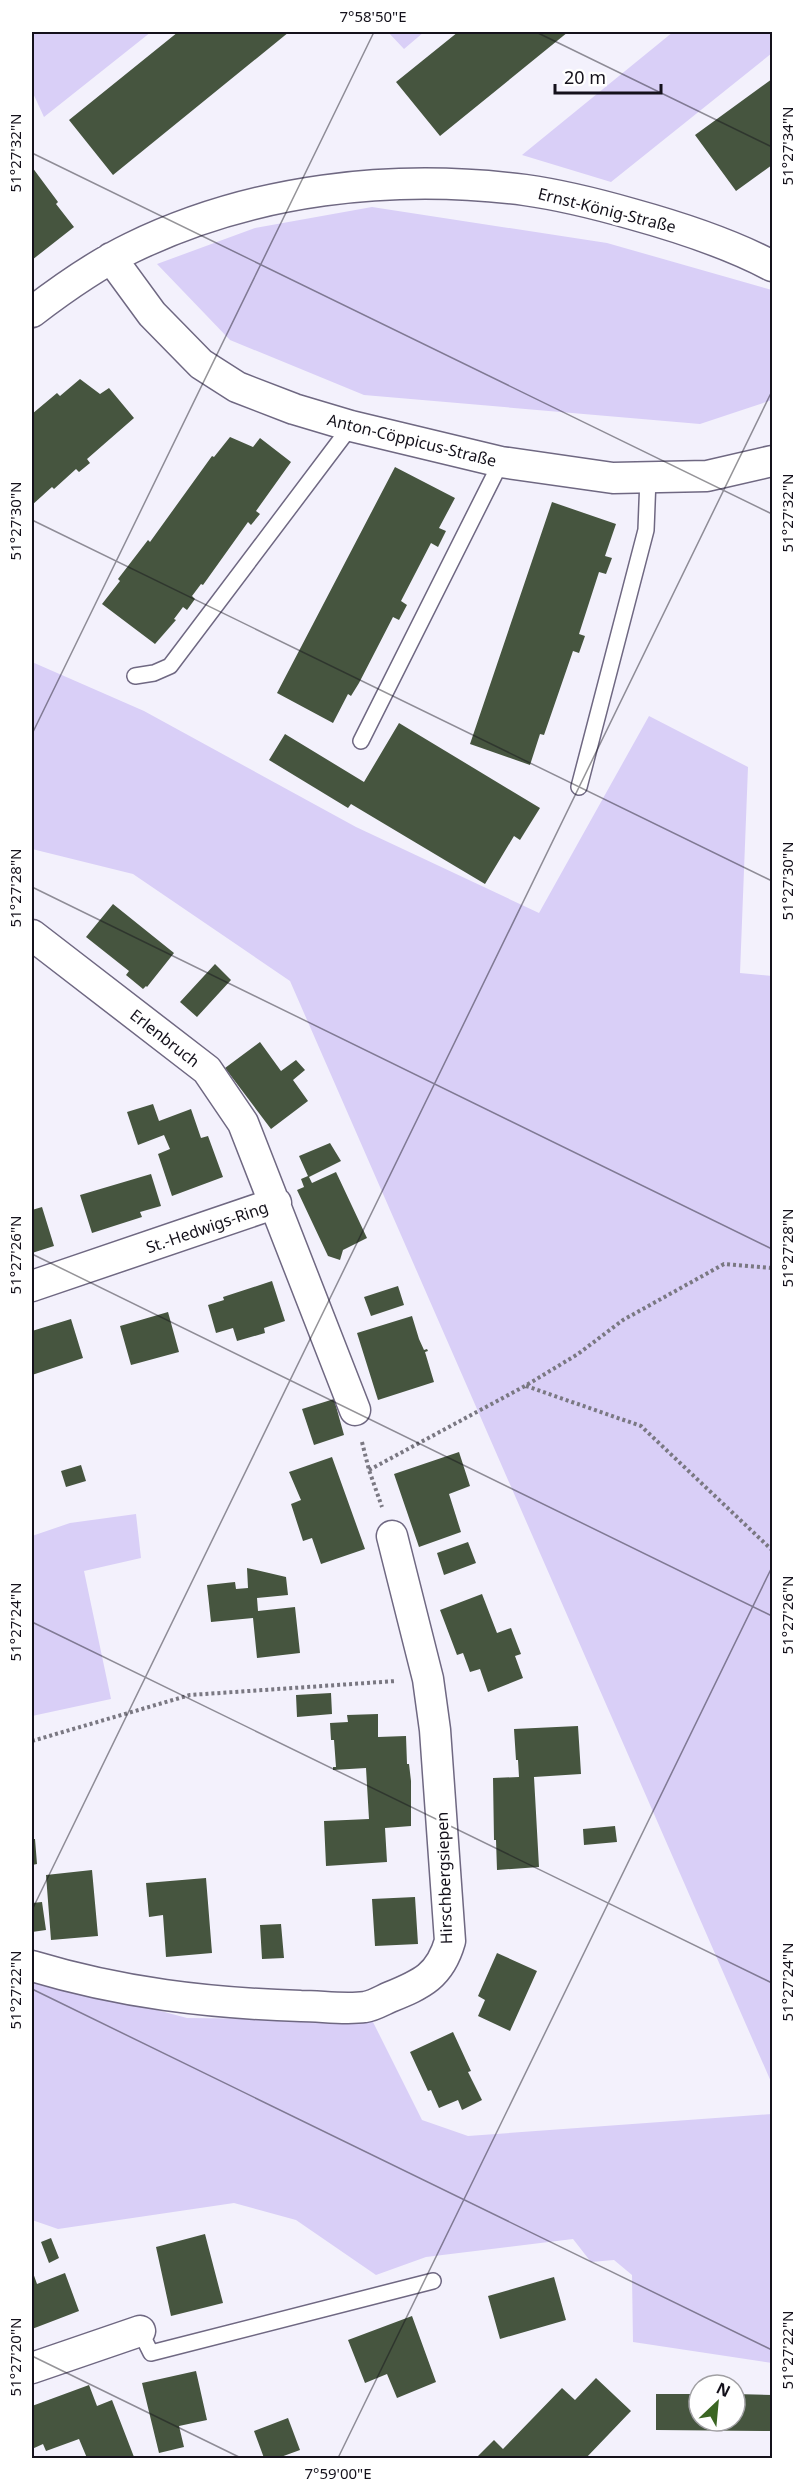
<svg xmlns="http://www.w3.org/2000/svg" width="804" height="2490" viewBox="0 0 804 2490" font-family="'Noto Sans',sans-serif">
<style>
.green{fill:#d9cff7}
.building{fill:#46553f}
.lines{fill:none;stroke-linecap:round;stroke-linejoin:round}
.lane-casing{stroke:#6f6882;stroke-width:18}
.street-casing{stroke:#6f6882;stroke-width:33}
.path{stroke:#7a7882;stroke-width:4;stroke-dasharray:3 3;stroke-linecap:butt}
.lane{stroke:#fff;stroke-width:15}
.street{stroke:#fff;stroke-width:30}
.ticks{fill:none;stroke:#14111b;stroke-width:1.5;stroke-opacity:0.45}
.labels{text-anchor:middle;stroke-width:6;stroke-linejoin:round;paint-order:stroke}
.street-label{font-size:16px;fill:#14111b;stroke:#fff}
.neatline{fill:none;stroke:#14111b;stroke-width:2}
.ticks-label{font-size:15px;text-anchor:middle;fill:#14111b}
</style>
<rect width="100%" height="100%" fill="#f3f1fc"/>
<path class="green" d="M32,32H151L44,117L32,91Z
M388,32H424L404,49Z
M673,32H772V53L611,182L522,155Z
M372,207L607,243L772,290V400L700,424L364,395L230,340L157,264L255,228Z
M32,662L144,711L356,827L539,913L649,716L748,767L740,973L772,976V2084L290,981L133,874L32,849Z
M136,1514L141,1558L84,1571L111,1699L32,1716V1536L70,1523Z
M32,1977L187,2018L372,2020L422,2120L468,2136L772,2114V2363L633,2342L632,2275L614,2260L591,2262L573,2239L426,2257L376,2275L296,2220L234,2203L58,2229L32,2220Z"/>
<path class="building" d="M178,32H289L113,175L69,120Z
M458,32H568L440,136L396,82Z
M772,79V165L736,191L695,135Z
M32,167L58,202L56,204L74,227L32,260Z
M80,379L100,394L109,388L134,418L87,459L90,463L79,472L76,469L54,489L52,487L32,505V414L57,393L60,396Z
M230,437L253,447L260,438L291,462L256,511L260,514L251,525L248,522L203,585L201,584L192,596L195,599L187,610L183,607L174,619L176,620L155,644L102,604L120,581L118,579L148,540L150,542L212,456L214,457Z
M395,467L455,498L439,528L446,531L438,547L431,543L401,601L407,605L399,620L393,617L359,683L351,696L348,694L333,723L277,693Z
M552,502L616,524L605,556L612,558L606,574L599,572L579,634L585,636L579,653L573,651L544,735L540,734L530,765L470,744Z
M399,723L540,808L520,840L514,836L485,884L351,804L348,808L269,760L285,734L364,782Z
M113,904L174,953L147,987L146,986L143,989L126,975L129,971L86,937Z
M215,964L231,980L197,1017L180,1002Z
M260,1042L281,1071L296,1060L305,1070L293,1080L308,1101L271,1129L225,1068Z
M153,1104L159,1121L191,1109L201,1138L208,1136L223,1177L172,1196L158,1154L170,1149L164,1135L138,1145L127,1112Z
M330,1143L341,1161L309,1177L312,1183L336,1172L367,1238L343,1250L340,1260L328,1256L297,1190L304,1187L301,1179L308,1176L299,1156Z
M151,1174L161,1206L140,1212L142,1217L92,1233L80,1195Z
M42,1207L54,1246L32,1253V1210Z
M272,1281L285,1321L264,1328L265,1333L237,1341L233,1328L216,1333L208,1305L224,1300L223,1297Z
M398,1286L404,1305L371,1316L364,1297Z
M168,1312L179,1352L131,1365L120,1326Z
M412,1316L419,1339L424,1350L427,1349L428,1351L425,1352L434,1382L378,1400L357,1333Z
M71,1319L83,1358L32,1375V1331Z
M334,1399L344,1435L314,1445L302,1409Z
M459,1452L470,1486L449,1494L461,1532L419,1547L394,1474Z
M332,1457L365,1549L321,1564L312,1538L303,1541L291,1504L301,1500L289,1472Z
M81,1465L86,1481L66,1487L61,1471Z
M468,1542L476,1563L444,1575L437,1553Z
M247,1568L286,1577L288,1595L257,1598L258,1611L295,1607L300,1653L257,1658L253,1618L211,1622L207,1585L235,1582L236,1589L248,1588Z
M482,1594L497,1633L511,1628L521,1654L515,1656L523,1678L488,1692L480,1669L470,1672L463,1653L457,1655L440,1610Z
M331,1693L332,1714L297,1717L296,1695Z
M378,1714V1737L406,1736L407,1764H409L411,1781V1826L385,1828L387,1862L326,1866L324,1821L369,1819L366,1768L333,1770V1767H336L334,1740H331L330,1723L348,1722L347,1715Z
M578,1726L581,1774L534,1777L539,1867L497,1870L496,1840H494L493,1778L519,1777L518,1760H516L514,1729Z
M615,1826L617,1842L584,1845L583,1829Z
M32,1839H35L37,1864L32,1865Z
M92,1870L98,1936L51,1940L46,1875Z
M206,1878L212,1953L166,1957L163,1915L149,1917L146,1883Z
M415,1897L418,1944L375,1946L372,1899Z
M42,1902L46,1930L32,1932V1903Z
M281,1924L284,1958L262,1959L260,1925Z
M497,1953L537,1971L510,2031L478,2016L485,2000L478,1996Z
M453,2032L471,2071L468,2072L482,2100L462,2110L458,2100L439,2108L431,2090L428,2091L410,2052Z
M205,2234L223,2303L171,2316L156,2247Z
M51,2238L59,2258L49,2263L41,2242Z
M32,2270L37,2284L65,2273L79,2311L32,2329Z
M554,2277L566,2320L500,2339L488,2296Z
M412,2316L436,2382L397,2398L387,2374L365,2383L348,2340Z
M196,2371L207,2420L179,2426L184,2447L159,2453L142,2383Z
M596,2378L631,2411L586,2458H476L494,2440L503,2449L562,2388L575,2400Z
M89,2385L97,2406L112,2400L134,2457L87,2458L79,2439L46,2451L43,2444L32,2449V2406Z
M656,2394H699V2421H735V2394L772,2395V2431L656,2430Z
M288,2418L300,2450L278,2458H264L254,2431Z"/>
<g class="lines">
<defs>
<path id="lane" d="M135,676L154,673L170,666L351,426
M361,741L501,462
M579,787L646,530L648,478
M140,2331L151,2353L433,2281"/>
<path id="street" d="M111,258L152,314L201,364L237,387L294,409L351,426L501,462L613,478L707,476L772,461
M32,312C62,289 96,265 131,248C252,189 392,173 525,190C561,195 597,204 632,214C679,227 729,243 772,266
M32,935L207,1070L243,1123L355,1410
M32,1286L276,1203
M32,1966C122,1993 207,2003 301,2006C321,2006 345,2010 365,2007C373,2006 383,2000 390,1997C422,1984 440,1976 450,1941L435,1730L428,1679L392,1536
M32,2368L140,2331"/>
</defs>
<use href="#lane" class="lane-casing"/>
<use href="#street" class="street-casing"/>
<path class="path" d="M526,1386L641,1426L772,1550
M362,1442L369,1470L382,1507
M369,1470L525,1386L578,1354L623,1320L724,1264L772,1268
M32,1741L190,1695L396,1681"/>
<use href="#lane" class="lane"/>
<use href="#street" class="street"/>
</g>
<path class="ticks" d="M536,32L772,147M32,153L772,514M32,520L772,881M32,734L374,32M32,887L772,1249M32,1254L772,1616M32,1622L772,1983M32,1910L772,391M32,1989L772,2350M32,2356L241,2458M338,2458L772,1567"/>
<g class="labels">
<g class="street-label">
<text transform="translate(607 210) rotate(14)" y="6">Ernst-König-Straße</text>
<text transform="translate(412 440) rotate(14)" y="6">Anton-Cöppicus-Straße</text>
<text transform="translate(165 1038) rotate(38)" y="6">Erlenbruch</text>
<text transform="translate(207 1227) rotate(-19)" y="6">St.-Hedwigs-Ring</text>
<text transform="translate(444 1878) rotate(-92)" y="6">Hirschbergsiepen</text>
</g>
</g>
<rect width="804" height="2490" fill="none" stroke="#ffffff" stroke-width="66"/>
<g transform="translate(717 2403) rotate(26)"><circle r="28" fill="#ffffff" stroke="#a1a0a4" stroke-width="1.5"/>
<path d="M0-4.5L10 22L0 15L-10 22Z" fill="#3b6623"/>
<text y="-9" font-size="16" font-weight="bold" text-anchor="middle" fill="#14111b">N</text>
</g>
<path d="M555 84v9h106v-9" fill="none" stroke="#14111b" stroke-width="3"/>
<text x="564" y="84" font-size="18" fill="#14111b" stroke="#ffffff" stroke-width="4.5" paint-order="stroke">20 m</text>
<rect x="33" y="33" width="738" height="2424" class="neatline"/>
<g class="ticks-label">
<text x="373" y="22">7°58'50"E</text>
<text transform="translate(788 146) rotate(-90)" y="5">51°27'34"N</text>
<text transform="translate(16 153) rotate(-90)" y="5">51°27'32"N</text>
<text transform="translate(788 513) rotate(-90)" y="5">51°27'32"N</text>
<text transform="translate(16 521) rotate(-90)" y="5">51°27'30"N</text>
<text transform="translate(788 881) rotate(-90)" y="5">51°27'30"N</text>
<text transform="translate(16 888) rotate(-90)" y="5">51°27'28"N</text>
<text transform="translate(788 1248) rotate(-90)" y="5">51°27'28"N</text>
<text transform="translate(16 1255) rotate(-90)" y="5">51°27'26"N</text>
<text transform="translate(788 1615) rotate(-90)" y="5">51°27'26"N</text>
<text transform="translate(16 1622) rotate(-90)" y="5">51°27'24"N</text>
<text transform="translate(788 1982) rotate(-90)" y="5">51°27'24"N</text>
<text transform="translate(16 1990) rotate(-90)" y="5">51°27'22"N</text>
<text transform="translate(788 2350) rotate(-90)" y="5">51°27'22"N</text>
<text transform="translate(16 2357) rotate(-90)" y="5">51°27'20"N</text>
<text x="338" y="2479">7°59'00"E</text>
</g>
</svg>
